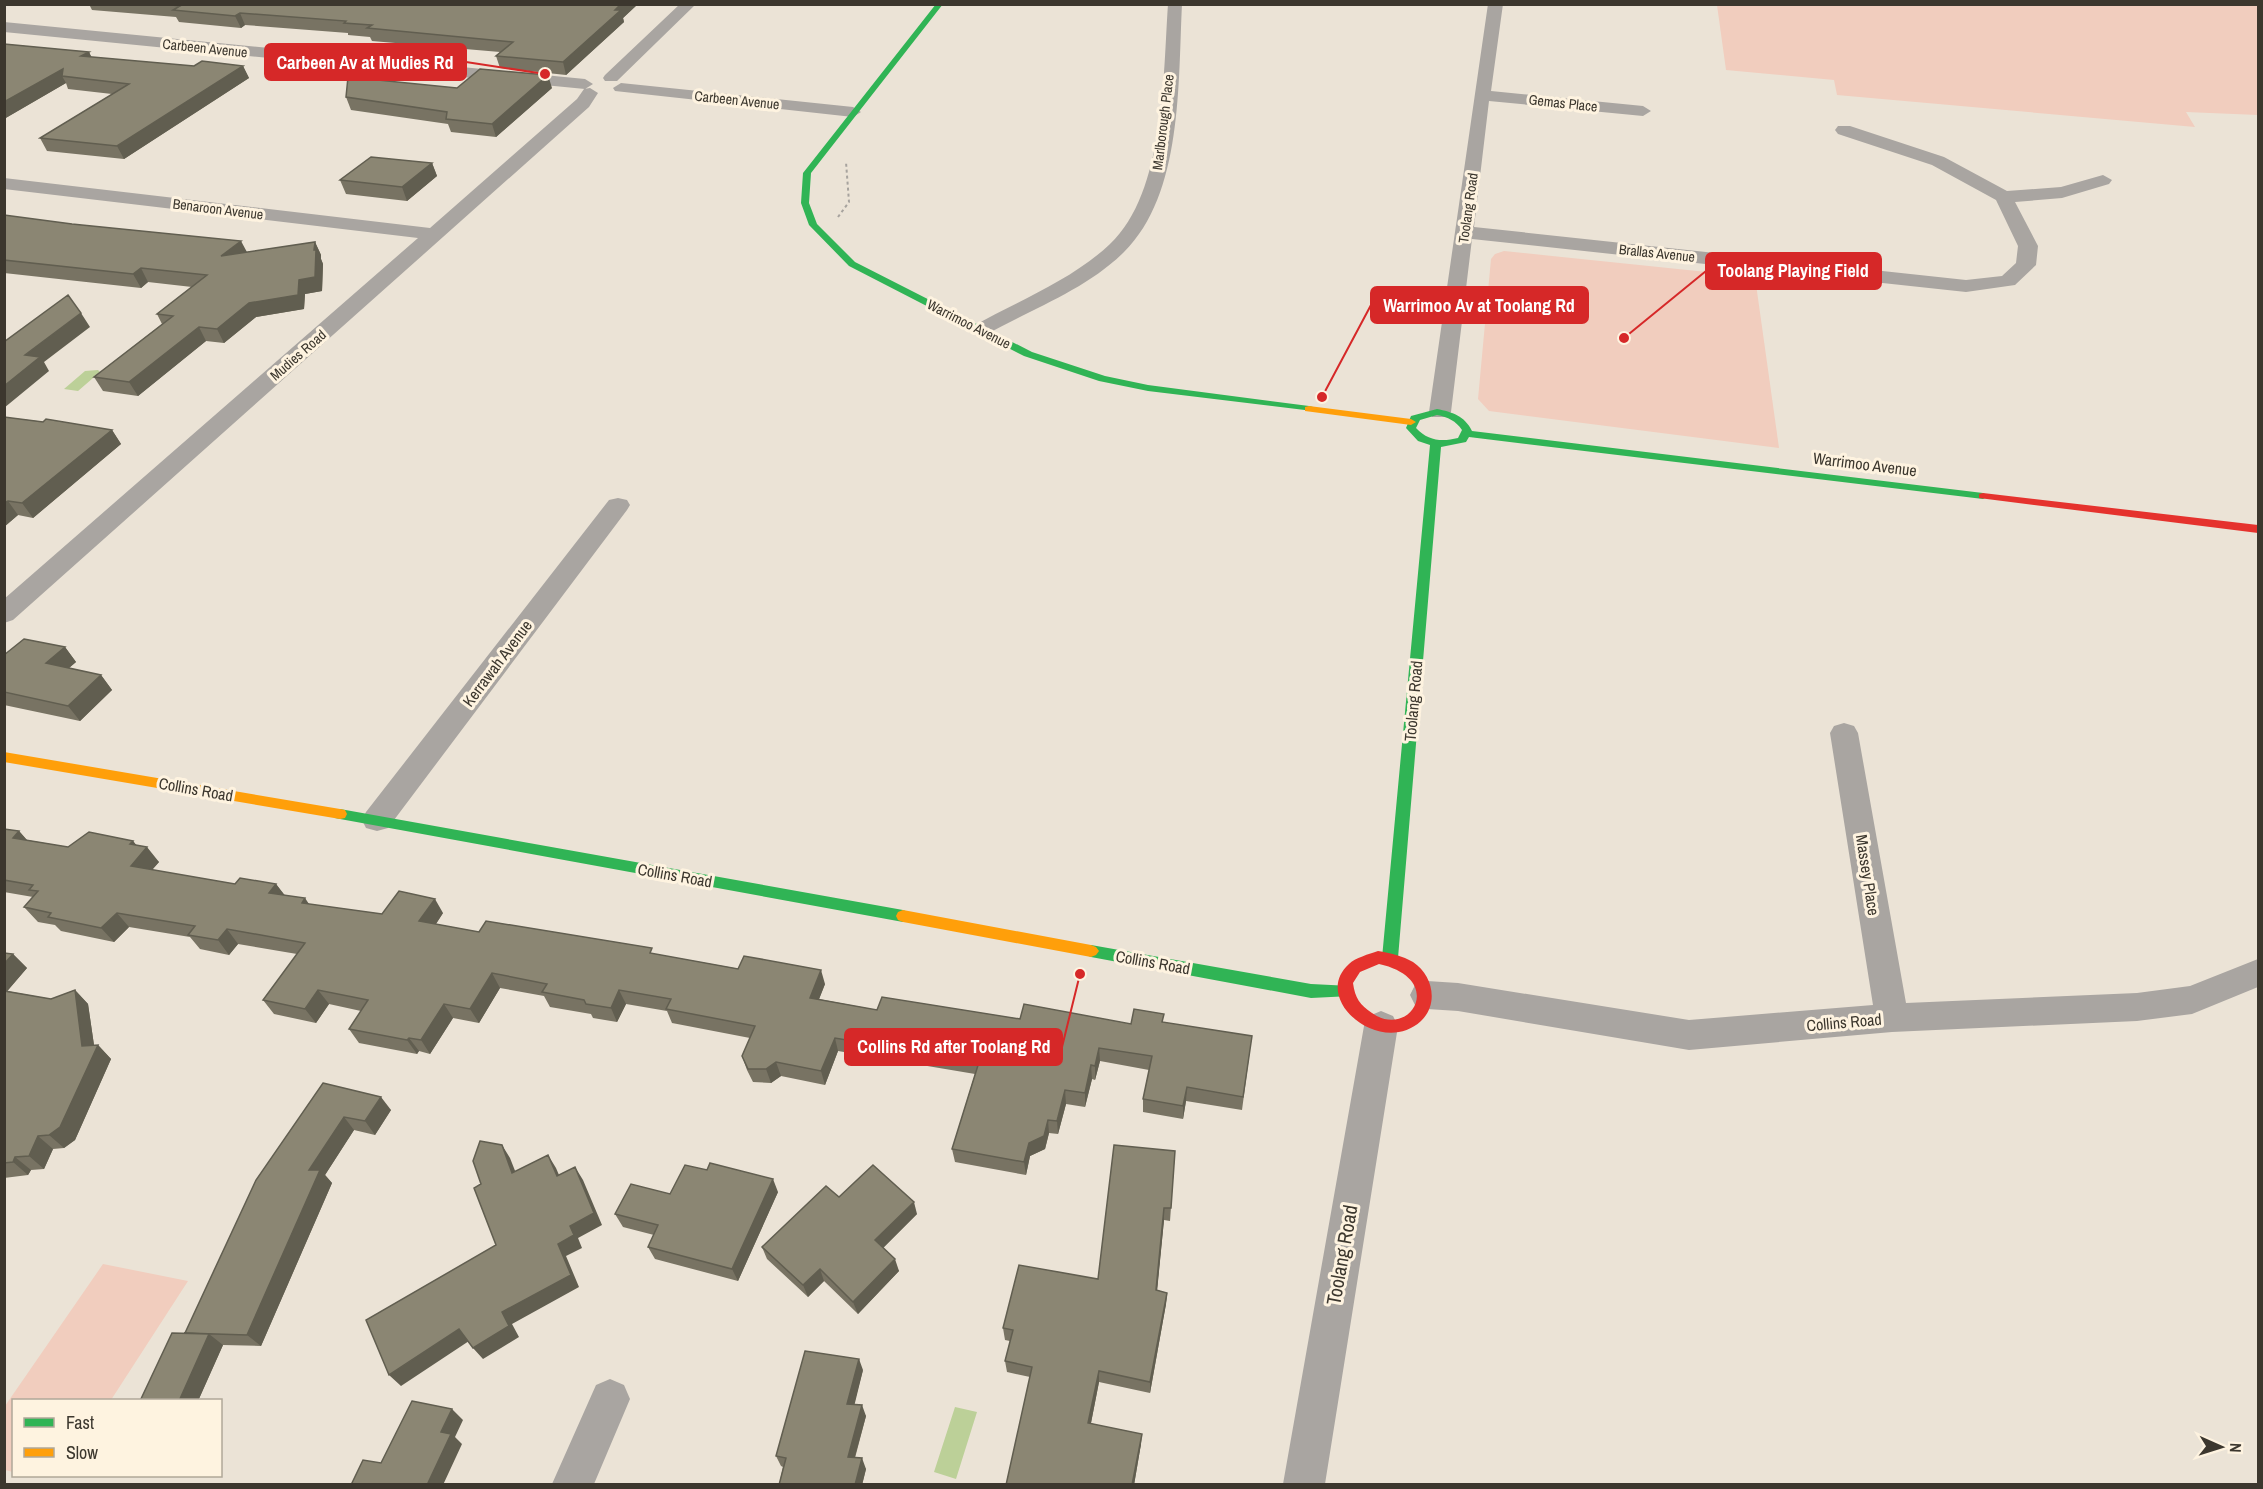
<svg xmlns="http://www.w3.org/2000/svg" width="2263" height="1489" viewBox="0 0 2263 1489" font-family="'Archivo Narrow',sans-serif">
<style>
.green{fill:#f1cdbe}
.water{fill:#bcd098}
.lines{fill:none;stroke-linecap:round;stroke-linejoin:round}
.path{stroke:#a7a39e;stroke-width:2;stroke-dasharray:3 3;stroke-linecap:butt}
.street{fill:#a9a5a1;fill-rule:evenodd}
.fast{fill:#30b455;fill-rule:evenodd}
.slow{fill:#ff9f0a;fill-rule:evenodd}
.jam{fill:#e5322d;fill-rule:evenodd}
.wall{fill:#787363}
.shaded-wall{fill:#615e50}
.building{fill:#8b8673;stroke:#615e50;stroke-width:1.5}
.labels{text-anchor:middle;stroke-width:6;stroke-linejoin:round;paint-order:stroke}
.far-street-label{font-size:14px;fill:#3c372e;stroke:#fef3e0}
.street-label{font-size:16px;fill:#3c372e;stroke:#fef3e0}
.near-street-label{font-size:20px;fill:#3c372e;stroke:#fef3e0}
.leader{fill:none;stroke:#d62828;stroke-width:2}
.callout-dot{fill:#d62828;stroke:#fef3e0;stroke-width:2}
.callout{fill:#d62828;stroke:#d62828;stroke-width:2}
.callout-label{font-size:18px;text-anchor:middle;font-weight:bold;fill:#fff}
</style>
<rect width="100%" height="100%" fill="#ebe3d6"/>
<path class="green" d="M1717,5H2258V115L2186,112L2195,127L1837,95L1834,80L1726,70Z
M1504,251L1755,277L1779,448L1489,411L1478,399L1491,259L1495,254Z
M103,1264L188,1281L111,1400H14L13,1472L5,1470V1406Z"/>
<path class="water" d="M98,370L100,372L78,391L64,389L85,371Z
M955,1407L977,1412L956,1479L934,1472Z"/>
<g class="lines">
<path class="path" d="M838,217L849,202L846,162"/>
<path class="street" d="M680,4H696L617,81H605L603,78L605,75Z
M1168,4H1182C1178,82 1183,194 1124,252C1087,289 1032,309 987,334H973L970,330L973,326C1018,301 1072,280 1110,244C1165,192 1163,75 1168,4Z
M1488,4H1503L1491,91L1643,106L1651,111L1643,116L1489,101L1474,227L1966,280L2002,276L2016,263L2018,246L1996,200L1932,165L1838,134L1835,130L1838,126H1850L1944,157L2007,191L2061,187L2103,175L2112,180L2109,184L2062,198L2015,202L2038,246L2036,265L2015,285L1966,292L1472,239L1451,412L1448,417H1432L1429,412Z
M4,22L585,79L593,84L585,89L4,32Z
M621,83L853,107L861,112L853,117L615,91L613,88Z
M590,88L598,93L589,107L13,620L4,623V599L418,238L4,189V178L430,228L577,99L584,89Z
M618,498L627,500L630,505L627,510L388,828L377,831L366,828L362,820L366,812L609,500Z
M1844,723L1854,726L1858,733L1906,1003L2137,993L2190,986L2258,959V987L2192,1014L2137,1021L1892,1032L1689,1050L1458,1011L1427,1009L1415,1005L1410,995L1415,985L1427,981L1458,983L1689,1020L1873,1005L1830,733L1834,726Z
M1381,1011L1393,1016L1398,1026L1325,1484H1283L1364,1026L1369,1016Z
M610,1379L624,1385L630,1399L594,1484H552L596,1385Z"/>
<path class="fast" d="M936,4H943L811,173L809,203L817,224L855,262L1032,352L1105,376L1148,385L1309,406L1313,407V411L1148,391L1099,381L1024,356L849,266L809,225L801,203L803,173Z
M1437,409C1452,412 1465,416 1472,431L1983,493L1989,496L1983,499L1469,437L1466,442L1441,447L1398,958L1395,963L1390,964L1385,963L1382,958L1430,445L1418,441L1406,428L1411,416ZM1437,415C1448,417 1456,421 1462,430L1458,438C1442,442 1428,441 1416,428L1420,420Z
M340,809L903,910L908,912L910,916L908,920L903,922L340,819L335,818L333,814L335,810Z
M1091,945L1311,984L1351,986L1353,991L1351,996L1311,998L1091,957L1086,955L1083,951L1086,947Z"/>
<path class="slow" d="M1309,406L1411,419L1416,422L1411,425L1305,411V407Z
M4,752L340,809L345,810L347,814L345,818L340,819L4,762Z
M903,910L1091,945L1096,947L1099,951L1096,955L1091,957L903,922L898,920L896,916L898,912Z"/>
<path class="jam" d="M1983,493L2258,525V533L1979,498V494Z
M1378,951C1390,953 1403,956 1413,962C1433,975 1439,1004 1421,1021C1381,1058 1310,999 1349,964C1355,958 1369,954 1378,951ZM1379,964C1447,979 1410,1040 1372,1013C1360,1005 1355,998 1353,983L1360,972Z"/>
</g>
<path class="wall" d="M89,4H638L623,18L624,22L566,75L500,68L496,56L500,52L372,41L370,37L348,35V33L245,25L241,28L179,22L176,17L92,10Z
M4,44L89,52L91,57L194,66H243L249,78L124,159L47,151L40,138L112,94L68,89L66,83L4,119Z
M457,88H552L496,137L451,132L448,124L351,110L346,97Z
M432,163L437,176L407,201L346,194L340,180Z
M4,215L247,252L315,242L321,255V259L323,264L322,291L305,294L304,309L256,317L224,343L206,341L138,396L103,391L94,377L162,324L157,314L192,287L148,282L141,288L4,273Z
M4,417L112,430L121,444L33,518L18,515L4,527Z
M65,647L76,662L69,668L101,675L112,690L80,721L4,705V655Z
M4,829L19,831L27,840L68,847L133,841L136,845L159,862L152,870L235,884H276L284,895L309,904L382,914L443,913L436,924L479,932L655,954L825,984L819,999L877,1010L1020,1019L1131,1024L1163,1022L1250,1050L1242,1110L1186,1101L1183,1119L1143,1112V1099L1149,1070L1100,1061L1095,1080L1092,1079L1085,1107L1066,1104L1058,1134L1049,1133L1045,1149L1030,1156L1026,1175L955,1162L952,1149L975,1074L838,1051L825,1085L781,1076L771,1083L753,1082L747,1070L742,1056L750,1038L672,1023L667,1011L626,1004L617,1022L593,1018L591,1014L550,1007L544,996L500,988L479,1023L453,1018L430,1054L419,1051L417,1054L359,1043L349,1029L361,1011L329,1004L316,1023L274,1014L263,1000L297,954L238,944L229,955L200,949L190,937L129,927L114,942L61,931L55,925L38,922L24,907L33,897L4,892Z
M4,953L13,954L27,968L7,991L51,999L75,990L88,1004L94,1045H98L111,1059L75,1140L64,1148L53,1149L44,1169L31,1170L28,1175L4,1178Z
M323,1083L391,1110L375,1135L354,1130L325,1175L332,1183L261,1346L223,1345L198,1401H140L186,1333Z
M1175,1151L1170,1221L1164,1220L1157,1290L1167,1293L1166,1304L1150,1393L1099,1382L1091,1423L1141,1444L1134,1485H1006L1030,1377L1007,1372L1005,1361L1010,1341L1005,1340L1003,1328L1098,1279Z
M778,1192L738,1281L655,1259L648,1247L654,1235L623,1227L615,1214L670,1194Z
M839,1197L917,1214L883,1248L899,1271L858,1314L824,1281L808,1297L767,1259L762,1247Z
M863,1370L854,1404L866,1416L855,1458L866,1469L862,1485H779L783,1467L781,1466L776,1456Z"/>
<path class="shaded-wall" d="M621,4H638L623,18L624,22L566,75L563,62Z
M240,13L245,25L241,28L235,16Z
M89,52L95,64L81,56Z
M243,66L249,78L124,159L117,146Z
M63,69L62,76L66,83L4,119V102Z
M548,75L552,88L496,137L492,124Z
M432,163L437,176L407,201L402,187Z
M241,241L248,254L221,256Z
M315,242L321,255V259L323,264L322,291L305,294L304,309L256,317L224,343L217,329L249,303L299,280L314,250Z
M141,268L148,282L141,288L133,274Z
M81,313L90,327L44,362L49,371L4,408V386L25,355Z
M199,327L206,341L138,396L129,382Z
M112,430L121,444L33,518L22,503Z
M8,501L18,515L4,527V503Z
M65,647L76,662L57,678L46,663Z
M101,675L112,690L80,721L68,706Z
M19,831L32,846L13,838Z
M133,841L142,852L147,847L159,862L142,881L131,866L130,844Z
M276,884L287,898L269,893Z
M305,898L315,913L302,903Z
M435,899L443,913L428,936L419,921Z
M117,913L129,927L114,942L101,928Z
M227,929L238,944L229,955L218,940Z
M13,954L27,968L4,995V964Z
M821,970L825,984L814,1012L810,998Z
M492,973L500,988L479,1023L470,1009Z
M75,990L88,1004L95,1052L98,1045L111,1059L75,1140L64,1148L49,1135L82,1046Z
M318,990L329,1004L316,1023L305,1009Z
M619,990L626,1004L617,1022L611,1008Z
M444,1004L453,1018L430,1054L421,1040Z
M409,1038L419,1051L417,1054L407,1040Z
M835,1038L838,1051L825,1085L821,1071Z
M1099,1048L1100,1061L1095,1080V1066Z
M776,1062L781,1076L771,1083L766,1069Z
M1091,1065L1092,1079L1085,1107V1093Z
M1187,1087L1186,1101L1183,1119V1106Z
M1065,1090L1066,1104L1058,1134L1057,1121Z
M381,1097L391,1110L375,1135L365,1121Z
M344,1117L354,1130L325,1175L332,1183L261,1346L247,1335L309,1170Z
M1048,1120L1049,1133L1045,1149L1030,1156L1026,1175L1024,1162L1029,1143Z
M38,1136L53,1149L44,1169L29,1156Z
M502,1145L510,1158L521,1186L512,1173Z
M548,1155L556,1168L565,1189L557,1176Z
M15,1157L31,1170L28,1175L13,1162Z
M575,1167L583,1180L602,1225L578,1238L582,1248L566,1256L579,1287L512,1324L519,1337L483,1359L473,1348L558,1244L570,1226Z
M773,1179L778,1192L738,1281L732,1269Z
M914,1202L917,1214L879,1252L875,1240Z
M1164,1208V1220L1156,1302V1290Z
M895,1259L899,1271L858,1314L853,1302Z
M820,1269L824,1281L808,1297L803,1285Z
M1167,1293L1166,1304L1150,1393V1382Z
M459,1329L469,1341L401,1386L389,1375Z
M209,1334L223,1345L198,1401H179Z
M859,1359L863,1370L852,1415L847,1404Z
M1099,1371V1382L1089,1433L1088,1423Z
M862,1405L866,1416L852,1467L848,1457Z
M452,1409L463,1420L455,1437L462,1444L443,1485H427L441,1432Z
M1142,1434L1141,1444L1134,1485H1132Z
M862,1458L866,1469L862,1485H855Z"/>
<path class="building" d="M163,4H621L615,10H621L563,62L496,56L513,42L367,28L372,25L344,23L346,21L240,13L235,16L173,10L180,6Z
M4,44L89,52L81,56L194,66L202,61L243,66L117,146L40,138L129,84L62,76L63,69L4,102Z
M480,69L548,75L492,124L446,119L447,112L346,97L348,77L457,88Z
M371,157L432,163L402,187L340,180Z
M4,215L72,224L241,241L221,256L315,242L314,250H316L315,277L299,280L298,295L249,303L217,329L199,327L129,382L94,377L173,316L157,314L207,275L141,268L133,274L4,260Z
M68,295L81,313L25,355L40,357L4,386V342Z
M4,417L43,422L46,419L112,430L22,503L8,501L4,503Z
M24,639L65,647L46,663L101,675L68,706L4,692V655Z
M4,829L19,831L13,838L68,847L89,832L133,841L130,844L147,847L131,866L235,884L240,878L276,884L269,893L305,898L302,903L382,914L399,891L435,899L419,921L479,932L486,921L652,948L650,953L738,969L744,956L821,970L810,998L877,1010L882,997L1020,1019L1024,1004L1131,1024L1134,1009L1164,1014L1162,1022L1252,1036L1243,1097L1187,1087L1183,1106L1143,1099L1152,1056L1099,1048L1095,1066L1091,1065L1085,1093L1065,1090L1057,1121L1048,1120L1044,1136L1029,1143L1024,1162L952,1149L979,1062L835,1038L821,1071L776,1062L766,1069H748L742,1056L755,1026L666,1009L671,999L619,990L611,1008L586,1004L584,1000L542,992L547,984L492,973L470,1009L444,1004L421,1040L409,1038L407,1040L349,1029L368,1000L318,990L305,1009L263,1000L305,943L227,929L218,940L188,935L195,926L117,913L101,928L48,917L51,913L24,907L38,891L29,890L33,885L4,880Z
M4,953L13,954L4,964Z
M75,990L82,1046L98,1045L60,1127L49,1135L38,1136L29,1156L15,1157L13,1162L4,1163V991L51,999Z
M323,1083L381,1097L365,1121L344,1117L309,1170H320L247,1335L185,1333L256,1180Z
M480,1141L502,1145L512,1173L548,1155L557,1176L575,1167L594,1213L570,1226L574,1235L558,1244L571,1275L502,1312L509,1326L473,1348L459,1329L389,1375L366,1320L496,1245L474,1188L481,1184L473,1161Z
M1114,1145L1175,1151L1171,1208H1164L1156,1290L1167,1293L1150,1382L1099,1371L1088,1423L1142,1434L1132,1485H1006L1032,1367L1005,1361L1013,1330L1003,1328L1019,1265L1098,1279Z
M710,1163L773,1179L732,1269L648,1247L658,1225L615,1214L631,1184L670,1194L685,1165L707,1170Z
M873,1165L914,1202L875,1240L895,1259L853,1302L820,1269L803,1285L762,1247L826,1186L839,1197Z
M172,1333L209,1334L179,1401H140Z
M805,1351L859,1359L847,1404L862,1405L848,1457L862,1458L855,1485H779L786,1458L776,1456Z
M412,1401L452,1409L441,1432L451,1434L427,1485H351L363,1460L381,1463Z"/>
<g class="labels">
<g class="far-street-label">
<text transform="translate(205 48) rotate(6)" y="5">Carbeen Avenue</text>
<text transform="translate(737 100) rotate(6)" y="5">Carbeen Avenue</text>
<text transform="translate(1563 103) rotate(6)" y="5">Gemas Place</text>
<text transform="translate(1163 122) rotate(-83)" y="5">Marlborough Place</text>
<text transform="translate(1468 208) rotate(-82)" y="5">Toolang Road</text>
<text transform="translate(218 209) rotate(7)" y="5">Benaroon Avenue</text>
<text transform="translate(1657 253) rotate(6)" y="5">Brallas Avenue</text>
<text transform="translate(969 324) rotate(27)" y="5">Warrimoo Avenue</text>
<text transform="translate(298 355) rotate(-41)" y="5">Mudies Road</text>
</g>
<g class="street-label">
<text transform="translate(1865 464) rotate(7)" y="6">Warrimoo Avenue</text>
<text transform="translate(497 663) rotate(-53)" y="6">Kerrawah Avenue</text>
<text transform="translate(1413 701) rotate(-85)" y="6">Toolang Road</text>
<text transform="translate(196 789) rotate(10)" y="6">Collins Road</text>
<text transform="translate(675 875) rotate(10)" y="6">Collins Road</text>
<text transform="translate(1868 875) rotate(81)" y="6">Massey Place</text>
<text transform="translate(1153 962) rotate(10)" y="6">Collins Road</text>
<text transform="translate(1844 1022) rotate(-5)" y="6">Collins Road</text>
</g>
<g class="near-street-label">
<text transform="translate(1342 1255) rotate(-80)" y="7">Toolang Road</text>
</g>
</g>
<path class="leader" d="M545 74L466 62M1624 338L1706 271M1322 397L1371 305M1080 974L1062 1047"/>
<g class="callout-dot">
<circle cx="545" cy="74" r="6"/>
<circle cx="1624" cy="338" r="6"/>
<circle cx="1322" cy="397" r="6"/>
<circle cx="1080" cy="974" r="6"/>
</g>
<g class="callout">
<rect x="265" y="44" width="201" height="36" rx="6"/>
<rect x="1706" y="253" width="175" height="36" rx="6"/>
<rect x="1371" y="287" width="217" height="36" rx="6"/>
<rect x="845" y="1029" width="217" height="36" rx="6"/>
</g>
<g class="callout-label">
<text x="365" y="69">Carbeen Av at Mudies Rd</text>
<text x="1793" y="277">Toolang Playing Field</text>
<text x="1479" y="312">Warrimoo Av at Toolang Rd</text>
<text x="954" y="1053">Collins Rd after Toolang Rd</text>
</g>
<rect width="2263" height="1489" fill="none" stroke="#3c372e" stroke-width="12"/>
<rect x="12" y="1399" width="210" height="78" fill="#fef3e0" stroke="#b0a899" stroke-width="1.5"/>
<rect x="24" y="1418" width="30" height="9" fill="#30b455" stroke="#b0a899" stroke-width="1.5"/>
<text x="66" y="1429" font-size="18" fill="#3c372e">Fast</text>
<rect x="24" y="1448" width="30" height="9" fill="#ff9f0a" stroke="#b0a899" stroke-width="1.5"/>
<text x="66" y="1459" font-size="18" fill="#3c372e">Slow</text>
<g transform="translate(2221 1447) rotate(93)" stroke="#fef3e0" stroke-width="4.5" paint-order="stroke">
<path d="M0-4.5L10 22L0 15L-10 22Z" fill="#3c372e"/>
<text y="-9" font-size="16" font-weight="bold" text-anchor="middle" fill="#3c372e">N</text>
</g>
</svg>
